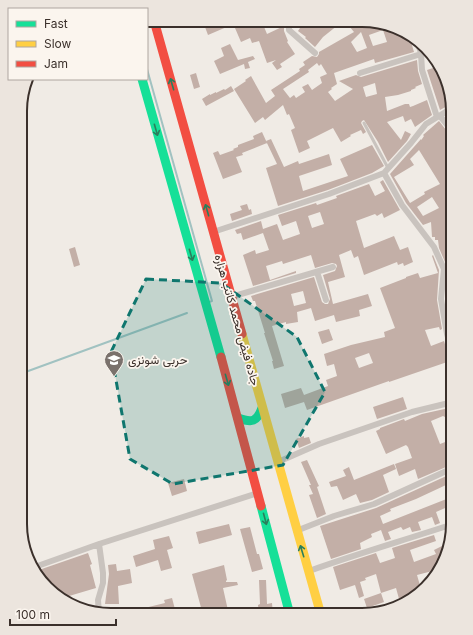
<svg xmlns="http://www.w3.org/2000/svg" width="473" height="635" viewBox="0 0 473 635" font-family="Inter,Vazirmatn,sans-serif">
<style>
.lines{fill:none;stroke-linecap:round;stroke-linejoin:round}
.stream{stroke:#a1c2c1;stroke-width:2}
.building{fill:#c3afa7;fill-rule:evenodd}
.lane{stroke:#c9c3be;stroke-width:3}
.street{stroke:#c9c3be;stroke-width:6}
.fast{stroke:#16e098;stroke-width:9}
.slow{stroke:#ffcf43;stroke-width:9}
.jam{stroke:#f24e42;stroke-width:9}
.oneway{stroke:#2a7f5c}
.marked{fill:#0f766e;fill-opacity:0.2;stroke:#0f766e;stroke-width:3;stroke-dasharray:8 5;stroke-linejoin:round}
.labels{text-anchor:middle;stroke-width:3.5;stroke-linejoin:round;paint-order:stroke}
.street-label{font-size:12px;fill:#3b302b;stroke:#fbf5ee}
.poi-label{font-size:12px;fill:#3b302b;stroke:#fbf5ee;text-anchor:start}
.rim{fill:none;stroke:#3b302b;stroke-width:2}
</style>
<rect width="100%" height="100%" fill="#f0ebe5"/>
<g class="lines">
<path class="stream" d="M147,69L212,301L209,302
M20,374L187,313"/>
</g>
<path class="building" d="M335,21H343L323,37L315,47L305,38L306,37L298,31L300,28L294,23Z
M345,21H374L409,35L414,52L375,63L374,59L334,73L337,84L331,88L332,89L328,92L335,101L353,89L339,81L356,75L361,77L417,60L418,71L422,84L415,87L416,88L411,90V91L398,95L385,97L387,111L405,104H409L410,107L413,106L427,100L432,115L415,127L411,119L405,122L403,116L387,122L401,140L405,131L411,134L407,141L388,162L378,142L364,120L362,121L361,123L366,132L363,134L361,130L350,135L351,136L341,142L333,128L307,141L310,148L299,153L291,130L295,128L289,114L287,115L283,105L265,120L263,117L255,123L234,89L246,81L245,80L251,76L266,103L275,96L271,90L300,71L299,69L305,65L303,62L312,56L317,57L319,54V52L354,32ZM383,30L387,42L373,46L369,35ZM361,32L367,48L357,52L351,42ZM317,63L319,66L321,64L327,74L320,77L322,83L312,90L308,84L302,87L305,92L296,98L294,95L290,98L283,89L309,72L308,70ZM375,83L377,94L366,97L363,87Z
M262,22L267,34L284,26V31L288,41L287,42L295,54L280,64L282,67L277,70L272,63L276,60L267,63L259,41L252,43L250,38L241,42L235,28L247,23Z
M214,23H236L208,35L205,27Z
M230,44L238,60L253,56L255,59L248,62L250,68L245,69L244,64L220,74L214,61L224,56L221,48Z
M439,66L445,86L447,85L451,104L440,110L427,70Z
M196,73L200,87L194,89L190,75Z
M231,86L234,91L206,106L202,99L210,94V95L216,92V93L224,89L225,90Z
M439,121L450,135L453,136V258H449L453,271V302L447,303L450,318H453V338L446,299L448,269L439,248L438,240H435V237H432L431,222L423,225L406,203L390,174L421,139L422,140V139L424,136L423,135ZM419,150L440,184L424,192L425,194L410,203L394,177L414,165L410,159ZM432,197L439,208L423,216L417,207Z
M262,132L267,143L242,153L243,155L236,157L242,172L223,179L213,153L218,151L220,155L234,150L233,149L238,147V145L254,139L253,136Z
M271,139L284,167L298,161L299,164L329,154L332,165L299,176L303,191L348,176L340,159L372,145L384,166L372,173L328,190L278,206L266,168L277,164L266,141Z
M383,180L400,210L384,218L382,213L377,216L375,214L356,221L364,248L394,236L400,250L408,247L413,262L404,266L403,263L398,265L397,262L364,275L358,256L354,258L351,250L339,255L345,277L328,282L333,304L368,294L372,306L359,310L360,316L336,322L334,315L315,321L311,308L297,312L298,322L286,324V322L272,326L284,366L274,369L272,361H273L264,333H265L255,301H253L251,296L314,277L322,302L325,304H328L330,299L323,275L335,271L337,266L336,264L332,263L315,268L311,255L283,264L282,261L266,266L270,280L296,271V273L253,286L243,255L255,250L256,254L269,250L263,233L243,240L241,233L237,234L235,230L261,221L263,229L277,224L283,240L300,234L296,221L282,226L278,215L316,203L317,205L337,198L336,196L369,184L375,196L385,191L380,182ZM320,212L324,224L312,228L308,216ZM303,291L306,303L294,306L291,294Z
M247,204L249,210L251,209L252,214L232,221L230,214L242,210L240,206Z
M75,247L80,265L74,267L69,249Z
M433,255L439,270L437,300L442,329L440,330L439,327L425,330L431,346L444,341L449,357L453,360L389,382V381L307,410L304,402L285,408L281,394L301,388L304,395L328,386L326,380L337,376L334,364L327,366L324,354L351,345L385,337L384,332L395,328L380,288L406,278V277L418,273L420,278L438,273L432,256ZM369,353L373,363L359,368L355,358Z
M329,329L333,340L322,344L318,332Z
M403,397L407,409L377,419L373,407Z
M449,408L450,411L453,410V438L445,417L443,416L431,421L440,444L453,439V464L418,479L415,469L399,476L395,464L412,458L408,447L406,445L386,454L376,431L380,429V428L404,419L405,421L422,414Z
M304,436V438L309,437L311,443L299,448L296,439Z
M307,460L319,486L317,487L326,514L317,518L309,495L313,494L309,485H311L301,462Z
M394,464L396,469L383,475L389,492L372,500L360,503L356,494L343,500L337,486L331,487L329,482L346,476L343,470L349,467L354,480Z
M453,473V499L446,485L416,499L390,509L391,511L380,516L383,524L449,498L452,505L436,512L440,523L435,525L432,517L418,522L421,530L412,532L410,527L403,530L401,527L388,532L391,539L385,541L381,530L371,534L372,537L360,543L361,549L331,559L320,526L376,508Z
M184,479L187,491L172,496L168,483Z
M229,524L232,535L199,544L196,532Z
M250,527L257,554H259L263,569L252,572L240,529Z
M434,535L436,541L410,550L414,562L436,554L434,550L442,546L445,553L440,569L417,575L421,589L403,606H401L396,588L381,593L376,574L365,578L366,580L360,582L364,596L359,598L355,585L340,590L333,567L376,553L380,563L395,558L392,548Z
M169,536L173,548L167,550L172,568L161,571L158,560L136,567L133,556L155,549L153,540Z
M88,553L92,564L90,565L96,588L59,599L36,573V571Z
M116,564L117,571L130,569L132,583L118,586L119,604H105L109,574L108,565Z
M224,565L227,580L226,581V582H237L238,585L223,588L229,615H203L192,574Z
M259,580H266L267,604L272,603L273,615H259L258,605L260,604Z
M381,593L384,602L367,608L364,599Z
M172,598L176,613L169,614H128V612L165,603L164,600Z"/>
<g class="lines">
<path class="lane" d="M364,123L388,168"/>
<path class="street" d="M289,22V30L315,53
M417,38L421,54L422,70L437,117
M360,73L421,54
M440,116L453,132
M384,173L402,205L434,247L444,269L441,299L447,334L453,355
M213,232L329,194L384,173L411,143L426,124L452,108
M317,272L326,300
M231,297L333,267
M278,462L319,444L412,412L453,402
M296,531L334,516L374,504L453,468
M99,544L103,573V583L98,600L99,614
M32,568L99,544L258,493
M309,571C356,554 405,540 453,524"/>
<path class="fast" d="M142,79L221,357
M238,418C252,423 257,422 262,408
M261,506L290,615"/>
<path class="slow" d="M242,334L321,615"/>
<path class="jam" d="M155,24L242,334
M221,357L261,506"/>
</g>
<defs><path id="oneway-shaft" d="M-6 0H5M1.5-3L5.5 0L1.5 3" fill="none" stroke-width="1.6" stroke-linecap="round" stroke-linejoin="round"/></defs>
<g class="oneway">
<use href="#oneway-shaft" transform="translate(172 84) rotate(-106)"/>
<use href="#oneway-shaft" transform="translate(156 130) rotate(74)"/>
<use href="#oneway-shaft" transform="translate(207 210) rotate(-106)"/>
<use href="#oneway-shaft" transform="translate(191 255) rotate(74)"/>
<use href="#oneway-shaft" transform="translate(227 380) rotate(74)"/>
<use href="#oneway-shaft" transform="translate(265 519) rotate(75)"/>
<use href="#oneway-shaft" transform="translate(302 551) rotate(-107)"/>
</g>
<path class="marked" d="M146,279L221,283L297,337L325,392L283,465L173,484L130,459L111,352Z"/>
<defs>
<symbol id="university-pin" viewBox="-11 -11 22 30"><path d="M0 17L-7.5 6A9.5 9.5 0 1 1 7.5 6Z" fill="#7a716c" stroke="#fbf5ee"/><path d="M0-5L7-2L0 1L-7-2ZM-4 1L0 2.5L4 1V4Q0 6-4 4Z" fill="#fff"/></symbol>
</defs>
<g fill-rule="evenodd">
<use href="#university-pin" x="103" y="349" width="22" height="30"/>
</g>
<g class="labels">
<g class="street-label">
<text transform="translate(237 320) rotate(74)" y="4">جاده فیض محمد کاتب هزاره</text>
</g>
<g class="poi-label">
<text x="128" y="364">حربی شونزی</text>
</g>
</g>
<path d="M0 0H473V635H0ZM111 27H362A84 84 0 0 1 446 111V524A84 84 0 0 1 362 608H111A84 84 0 0 1 27 524V111A84 84 0 0 1 111 27Z" fill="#ece5de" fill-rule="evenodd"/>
<path class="rim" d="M111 27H362A84 84 0 0 1 446 111V524A84 84 0 0 1 362 608H111A84 84 0 0 1 27 524V111A84 84 0 0 1 111 27Z"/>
<rect x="8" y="8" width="140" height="72" fill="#fbf5ee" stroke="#aea6a0"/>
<rect x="16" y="21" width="20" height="6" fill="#16e098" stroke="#aea6a0"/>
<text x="44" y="28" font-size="12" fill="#3b302b">Fast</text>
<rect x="16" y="41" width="20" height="6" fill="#ffcf43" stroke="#aea6a0"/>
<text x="44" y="48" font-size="12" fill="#3b302b">Slow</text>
<rect x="16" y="61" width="20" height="6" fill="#f24e42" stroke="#aea6a0"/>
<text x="44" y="68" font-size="12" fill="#3b302b">Jam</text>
<path d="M10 619v6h106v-6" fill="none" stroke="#3b302b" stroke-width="2"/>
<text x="16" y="619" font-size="12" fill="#3b302b" stroke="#fbf5ee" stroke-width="3" paint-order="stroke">100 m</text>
</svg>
